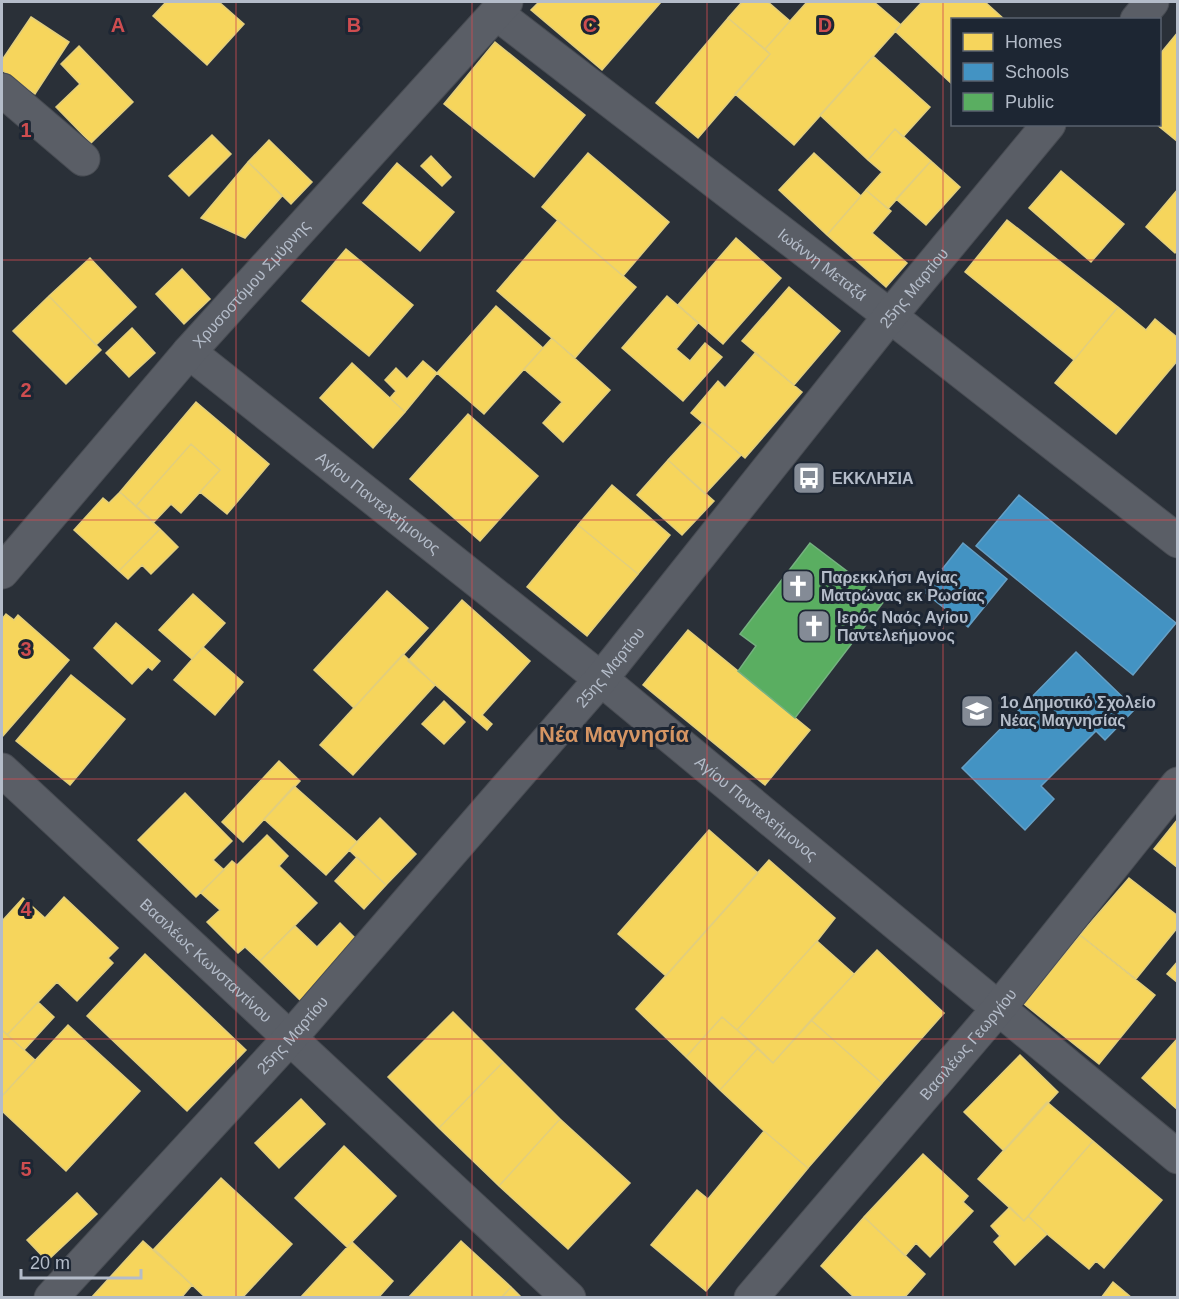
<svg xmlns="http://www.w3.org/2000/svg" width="1179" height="1299" viewBox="0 0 1179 1299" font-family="Arial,sans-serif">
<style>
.homes{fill:#f6d55c;stroke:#e2ce7d;stroke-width:1.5}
.schools{fill:#4393c3;stroke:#659fc5;stroke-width:1.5}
.public{fill:#5aae61;stroke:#75b280;stroke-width:1.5}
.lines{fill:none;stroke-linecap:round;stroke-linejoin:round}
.minor-casing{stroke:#484c53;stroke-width:35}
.minor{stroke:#5a5e66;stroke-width:33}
.grid{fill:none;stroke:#ce4d50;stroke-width:1.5;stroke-opacity:0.55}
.labels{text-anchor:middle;stroke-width:6;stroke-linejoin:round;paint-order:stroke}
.street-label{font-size:16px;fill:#b4bcc9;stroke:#1d2633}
.poi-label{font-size:16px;font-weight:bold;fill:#b4bcc9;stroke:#1d2633;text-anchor:start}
.district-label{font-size:22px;font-weight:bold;fill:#d59563;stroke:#1d2633}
.grid-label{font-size:20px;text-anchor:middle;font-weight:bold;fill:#ce4d50;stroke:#1d2633;stroke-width:6;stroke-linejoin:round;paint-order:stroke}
</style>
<rect width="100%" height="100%" fill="#2a3038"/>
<path class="homes" d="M166,2H219L244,24L207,65L153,16Z
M539,2H661L602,70L531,10Z
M742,2H768L790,21L765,49L728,18Z
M807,2H874L901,25L794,145L735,94L770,54L765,49Z
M922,2H985L1005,20H952V84L895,31Z
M31,17L69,42L35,94L2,70V60Z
M728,18L770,54L698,138L656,103Z
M1178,32V142L1156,124H1160V54Z
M495,42L585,115L534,177L444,104Z
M79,46L133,102L91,143L56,107L80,84L61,64Z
M873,56L930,107L903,137L895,129L868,160L820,115Z
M895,129L931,161L888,209L866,190L882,172L868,160Z
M212,135L231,154L189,196L169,176Z
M269,140L312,182L291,204L248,162Z
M588,153L669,222L623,276L542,207Z
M814,153L861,196L827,235L779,190Z
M431,156L451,177L442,186L421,166Z
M931,161L960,187L926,225L896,199Z
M248,162L282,196L245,238L201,218Z
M397,163L454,212L420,251L363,203Z
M1061,171L1124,224L1091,262L1029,208Z
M1178,189V249L1175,253L1146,227Z
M866,190L891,211L872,233L907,263L886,287L827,235Z
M558,220L636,287L575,358L497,291Z
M1007,220L1118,307L1074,360L965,272Z
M736,238L781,278L723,344L678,305Z
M346,249L413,305L369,356L302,301Z
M90,258L136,307L96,345L49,296Z
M182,269L210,299L184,324L156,294Z
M789,287L840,331L794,385L742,341Z
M49,296L101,350L66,384L13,331Z
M667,296L698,323L676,349L690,361L705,343L722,357L683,401L622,348Z
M496,306L543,348L484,414L437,373Z
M1118,307L1146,330L1155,319L1178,338V360L1116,434L1055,383Z
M132,328L155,353L129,377L106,353Z
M552,338L610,390L563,442L543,423L562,402L524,369Z
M755,353L802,392L745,458L691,413L718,381L725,388Z
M423,361L437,373L405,412L390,398L396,391L385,380L396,368L407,379Z
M352,363L405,412L373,448L320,398Z
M196,402L269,464L227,514L200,492L220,470L191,444L136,506L120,492Z
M468,414L538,476L480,541L410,479Z
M703,422L741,455L705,494L668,460Z
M191,444L220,470L181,513L171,504L154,522L136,506Z
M668,460L714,501L682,535L637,495Z
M612,485L670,535L638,574L578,525Z
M120,492L160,529L119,571L74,530L103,498L109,503Z
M578,525L638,574L587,636L527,587Z
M160,529L178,547L151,574L142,565L128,579L119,571Z
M387,591L428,628L354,708L314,670Z
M193,594L225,623L192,659L159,630Z
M462,600L530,661L482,715L492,724L487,730L408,661Z
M6,614L14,620L18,615L69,660L2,737V619Z
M116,623L160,661L152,670L148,667L132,684L94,648Z
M688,630L810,730L765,785L643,685Z
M203,647L243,682L215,715L174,680Z
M403,654L435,685L353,775L320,745Z
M71,675L125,719L70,785L16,741Z
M444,701L465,722L444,744L422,724Z
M279,761L300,781L243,842L222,822Z
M294,786L357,842L326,875L264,819Z
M185,793L232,841L213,860L224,870L196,897L138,840Z
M380,818L416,854L386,885L349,850Z
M1178,819V868L1154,849Z
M709,830L758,873L666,976L618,934Z
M267,835L288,856L279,866L317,903L260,961L245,947L238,953L207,922L220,910L201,893L232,861L237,865Z
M357,857L386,885L364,909L335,881Z
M769,860L835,918L817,941L737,1030L722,1017L686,1057L636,1009Z
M1129,878L1178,916V927L1136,979L1080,935Z
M64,897L118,948L108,958L113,963L77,1001L57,982L7,1035L2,1030V921L23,898L45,918Z
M340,923L359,942L301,1001L260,961L295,926L317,947Z
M1080,935L1155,995L1099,1064L1024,1004Z
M817,941L854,974L773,1063L737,1030Z
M877,950L944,1013L882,1083L811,1020Z
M145,954L246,1050L187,1111L87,1016Z
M1178,961V983L1167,974Z
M38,1002L54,1017L24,1050L7,1035Z
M453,1012L503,1062L439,1128L388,1077Z
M722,1017L758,1048L720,1090L686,1057Z
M811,1020L882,1083L808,1168L764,1131L720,1090L758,1048L773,1063Z
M68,1025L140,1091L66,1171L2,1111V1096Z
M2,1030L35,1060L2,1096Z
M1178,1038V1110L1142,1078Z
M1020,1055L1058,1092L1004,1151L964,1112Z
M503,1062L560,1119L499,1186L439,1128Z
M301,1099L325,1124L279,1168L255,1143Z
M1047,1102L1093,1141L1024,1221L978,1179Z
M560,1119L630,1183L568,1249L499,1186Z
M764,1131L808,1168L706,1291L651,1245L697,1190L708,1199Z
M1093,1141L1162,1200L1104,1268L1096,1261L1089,1269L1047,1234L1028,1216Z
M344,1146L396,1196L347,1247L295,1198Z
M923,1154L968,1196L963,1202L973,1211L930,1257L916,1243L905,1256L864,1217Z
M221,1178L292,1244L242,1298H206L154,1249Z
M77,1193L97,1214L47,1261L27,1240Z
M1010,1207L1024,1221L1028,1216L1047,1234L1015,1265L994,1242L1000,1236L991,1226Z
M864,1217L925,1274L904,1298H855L821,1266Z
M143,1241L192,1285L181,1298H91Z
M461,1241L511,1287L501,1298H408Z
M352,1242L393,1281L378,1298H300Z
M1113,1282L1132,1298H1101Z
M511,1287L522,1298H501Z"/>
<path class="schools" d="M1019,495L1176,623L1133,675L976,546Z
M963,543L1007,579L968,627L924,592Z
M1076,652L1135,709L1105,740L1096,731L1041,786L1054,799L1025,830L962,768Z"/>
<path class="public" d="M810,543L885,600L795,718L738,671L756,646L740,634Z"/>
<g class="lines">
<defs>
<g id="minor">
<path id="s1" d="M496,13L890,316L1178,541"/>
<path d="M1137,20L1152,2"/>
<path d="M2,90L83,159"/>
<path id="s2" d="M189,352L601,679L1178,1157"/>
<path id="s3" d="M2,572L189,352L506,2"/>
<path id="s4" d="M2,770L569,1298"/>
<path id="s5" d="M51,1298L290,1038L601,679L890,316L1049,124"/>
<path id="s6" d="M751,1298L998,1009L1178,784"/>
</g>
</defs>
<use href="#minor" class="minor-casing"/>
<use href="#minor" class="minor"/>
</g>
<path class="grid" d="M236,2V1298M472,2V1298M707,2V1298M943,2V1298M2,260H1178M2,520H1178M2,779H1178M2,1039H1178"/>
<defs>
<symbol id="bus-square" viewBox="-11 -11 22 22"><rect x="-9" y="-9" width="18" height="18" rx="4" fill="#848b96" stroke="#1d2633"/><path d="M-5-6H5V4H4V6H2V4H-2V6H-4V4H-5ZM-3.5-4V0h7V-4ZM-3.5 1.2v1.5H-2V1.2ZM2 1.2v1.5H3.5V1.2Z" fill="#fff"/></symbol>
<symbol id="church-square" viewBox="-11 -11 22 22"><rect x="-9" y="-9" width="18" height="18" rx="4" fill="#848b96" stroke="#1d2633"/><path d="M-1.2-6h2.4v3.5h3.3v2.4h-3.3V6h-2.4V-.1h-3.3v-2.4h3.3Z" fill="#fff"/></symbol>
<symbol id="school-square" viewBox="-11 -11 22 22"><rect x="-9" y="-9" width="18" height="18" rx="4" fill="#848b96" stroke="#1d2633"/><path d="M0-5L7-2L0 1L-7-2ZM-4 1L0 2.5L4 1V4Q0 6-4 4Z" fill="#fff"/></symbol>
</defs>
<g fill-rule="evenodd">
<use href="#bus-square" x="790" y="459" width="38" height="38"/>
<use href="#church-square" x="779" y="567" width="38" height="38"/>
<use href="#church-square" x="795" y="607" width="38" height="38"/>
<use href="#school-square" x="958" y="692" width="38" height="38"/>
</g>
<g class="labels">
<g class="street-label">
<text dy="6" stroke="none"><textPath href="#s1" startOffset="412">Ιωάννη Μεταξά</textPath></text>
<text dy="6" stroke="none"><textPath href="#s3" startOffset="381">Χρυσοστόμου Σμύρνης</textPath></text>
<text dy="6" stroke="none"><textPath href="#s5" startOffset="1329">25ης Μαρτίου</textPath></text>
<text dy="6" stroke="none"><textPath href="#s2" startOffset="242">Αγίου Παντελεήμονος</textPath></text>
<text dy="6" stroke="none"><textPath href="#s5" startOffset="843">25ης Μαρτίου</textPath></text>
<text dy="6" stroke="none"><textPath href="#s2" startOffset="728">Αγίου Παντελεήμονος</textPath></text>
<text dy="6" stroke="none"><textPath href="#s4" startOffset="279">Βασιλέως Κωνσταντίνου</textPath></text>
<text dy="6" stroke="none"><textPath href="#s5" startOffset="357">25ης Μαρτίου</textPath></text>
<text dy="6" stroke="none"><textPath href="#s6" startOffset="334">Βασιλέως Γεωργίου</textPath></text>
</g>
<g class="poi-label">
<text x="832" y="484">ΕΚΚΛΗΣΙΑ</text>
<text x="821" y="583">Παρεκκλήσι Αγίας<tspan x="821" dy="18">Ματρώνας εκ Ρωσίας</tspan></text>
<text x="837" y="623">Ιερός Ναός Αγίου<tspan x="837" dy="18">Παντελεήμονος</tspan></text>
<text x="1000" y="708">1ο Δημοτικό Σχολείο<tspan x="1000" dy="18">Νέας Μαγνησίας</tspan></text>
</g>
<g class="district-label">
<text x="614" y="742">Νέα Μαγνησία</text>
</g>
</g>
<g class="grid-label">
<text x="118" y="32">A</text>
<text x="354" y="32">B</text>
<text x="590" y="32">C</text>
<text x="825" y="32">D</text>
<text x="26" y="137">1</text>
<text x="26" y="397">2</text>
<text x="26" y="656">3</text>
<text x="26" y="916">4</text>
<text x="26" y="1176">5</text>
</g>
<rect width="1179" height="1299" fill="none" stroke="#b4bcc9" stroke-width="6"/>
<rect x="951" y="18" width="210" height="108" fill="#1d2633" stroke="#59626f" stroke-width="1.5"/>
<rect x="963" y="33" width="30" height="18" fill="#f6d55c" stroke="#59626f" stroke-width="1.5"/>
<text x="1005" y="48" font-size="18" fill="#b4bcc9">Homes</text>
<rect x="963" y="63" width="30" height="18" fill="#4393c3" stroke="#59626f" stroke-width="1.5"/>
<text x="1005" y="78" font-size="18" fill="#b4bcc9">Schools</text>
<rect x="963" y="93" width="30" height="18" fill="#5aae61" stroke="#59626f" stroke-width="1.5"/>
<text x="1005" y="108" font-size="18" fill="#b4bcc9">Public</text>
<path d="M21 1269v9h120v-9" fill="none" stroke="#b4bcc9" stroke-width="3"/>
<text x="30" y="1269" font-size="18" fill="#b4bcc9" stroke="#1d2633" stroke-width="4.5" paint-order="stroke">20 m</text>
</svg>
